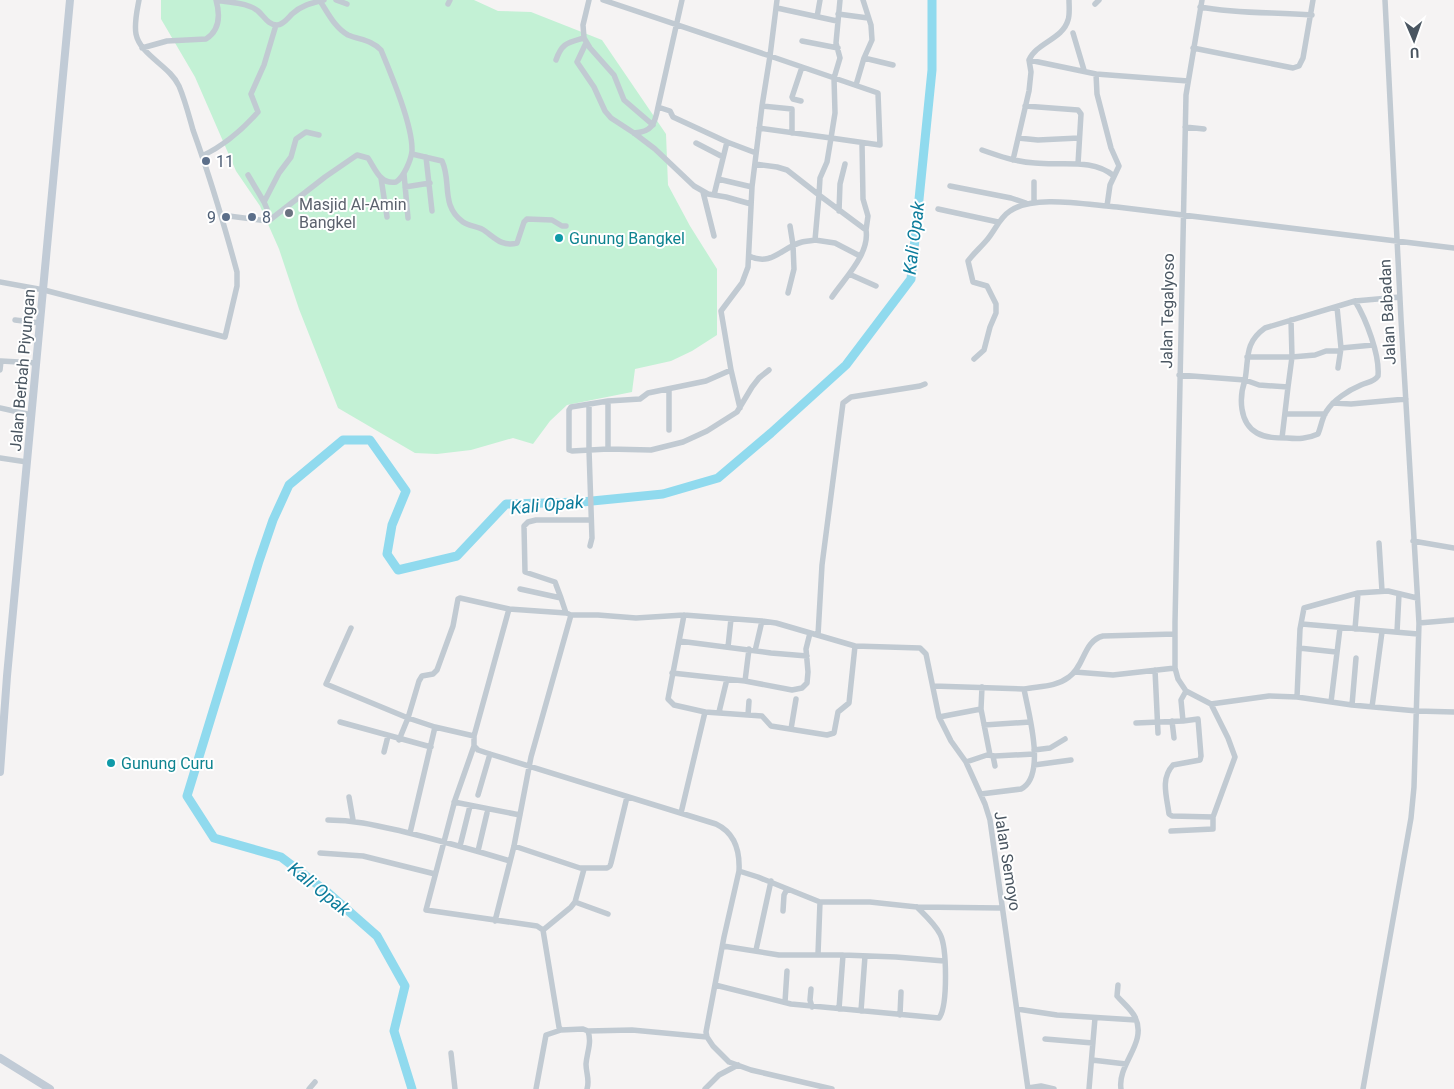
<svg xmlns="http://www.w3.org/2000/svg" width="1454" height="1089" viewBox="0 0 1454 1089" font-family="Roboto,sans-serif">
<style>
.green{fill:#c3f1d5}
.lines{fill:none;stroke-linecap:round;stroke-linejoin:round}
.river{stroke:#90daee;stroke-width:9}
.street{stroke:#c1cad2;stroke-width:5.5}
.secondary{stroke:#c1cbd6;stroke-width:8}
.service-dot{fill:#5c6f8a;stroke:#fff;stroke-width:2}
.worship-dot{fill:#6b7280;stroke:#fff;stroke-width:2}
.culture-dot{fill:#0f9aa8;stroke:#fff;stroke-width:2}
.labels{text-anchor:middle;stroke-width:4;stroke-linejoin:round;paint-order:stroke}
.service-label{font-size:16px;fill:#4e5e75;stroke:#fff;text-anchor:start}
.worship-label{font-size:16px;fill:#5b616d;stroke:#fff;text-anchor:start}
.culture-label{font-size:16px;fill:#0d838f;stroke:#fff;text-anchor:start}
.street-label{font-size:16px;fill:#4a5661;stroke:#fff}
.water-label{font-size:18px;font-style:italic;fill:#0c7c9b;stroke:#fff}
</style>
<rect width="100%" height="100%" fill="#f5f3f3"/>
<path class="green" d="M161,0H474L498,11L531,12L602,40L666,134L668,185L690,226L717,269V335L692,351L671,361L635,369L632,392L567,405L550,421L533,444L513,438L471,450L437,454L415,453L338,408L299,309L279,249L260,206L236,171L195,77L161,19Z"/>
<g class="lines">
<path class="river" d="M412,1089L394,1031L405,986L377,936L327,892L281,857L214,838L187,796L259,561L273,520L289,485L343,440H370L406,491L392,525L387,554L398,570L457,556L506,504L582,502L663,494L718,478L771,433L846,365L911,279L932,70V0"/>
<path class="street" d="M217,0C230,3 247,2 258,11C264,16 268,25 277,25C283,25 288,18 292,14C302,5 312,3 324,0
M336,0L347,4
M603,0L770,56L777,0
M1202,0L1186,95L1175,623V668L1178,679L1186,691L1211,704L1269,696L1297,697L1352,705L1417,711L1454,712
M448,4L450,0
M1095,4L1099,0
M1200,7C1237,14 1274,12 1312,15
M777,8L837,21
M838,14L868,18
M817,17L820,0
M1073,33L1084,70
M584,38L590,48L614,75L624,100L653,125
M802,41L838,48
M586,43L577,62L594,87L605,111L611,118L634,133L655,149L694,186L708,194L726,197L751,204
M142,48L167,41L206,39C220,30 220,14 216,0
M1193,48L1293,68L1299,66L1303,58L1313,0
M864,58L893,65
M556,60C562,43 567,43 584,38L583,25L589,0
M1029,60L1096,74L1097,94L1111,148L1119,166L1110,185L1107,206
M1029,60C1036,43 1063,39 1068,20C1070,15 1069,6 1069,0
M1096,74L1188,81
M856,85L864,58L872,40L871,25L863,0
M801,101L793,99L792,97L802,67
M762,106L792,109V133
M1025,106L1078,110L1081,114L1078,164
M658,107L682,0
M1185,127L1204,129
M759,128L831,138L835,113L834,78L840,58L836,43L840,0
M634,133C652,132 655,124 658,107L670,111L673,117L699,129L727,142L756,153
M1018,138L1038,140L1079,138
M696,143L723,157
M862,143L863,199L868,216L866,230
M982,150C999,156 1016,162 1035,163C1062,166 1092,158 1114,176
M412,154L442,161C452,182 440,205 463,222C470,227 479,226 485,231C495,238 502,247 517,243L524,222L527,219L552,220L562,226H566
M202,156C223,146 243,129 258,112L251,94L264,65L276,25
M426,157L432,211
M1013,160L1029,91L1031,72L1029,60
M404,174L408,218
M248,175L264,202
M381,178L387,217
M718,179L752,187
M1034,182V202
M950,186L1011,198L1026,203
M405,187L430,183
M703,192L714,236
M714,195L727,142
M267,209L264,202L279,173L291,157L296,139L306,132L319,135
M938,209L998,222
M839,211L840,184L845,164
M221,215L267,221L271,219L325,177L357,155L368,158C375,168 380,185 396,182C404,177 411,160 412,151C413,126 391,74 381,50C372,40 360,40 348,35C335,28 328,13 320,1
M815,240L835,243L860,256
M749,256C772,267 782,247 802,242C806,241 811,241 815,240L819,195L787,170L777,167L755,164
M849,274L876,286
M0,282L44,290L225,337L237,286V272C224,224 210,177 193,130C189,116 185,100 179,86C170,66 140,55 136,34C134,23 137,11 139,0
M788,293L794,269L793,245L790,226
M1337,307L1341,348L1338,368
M15,320L40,323
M1291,320L1292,357L1315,355L1326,351H1340
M1341,348L1373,345
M1247,357H1292L1288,387L1259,385L1245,380C1239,397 1239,423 1257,433C1266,438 1277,438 1287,438C1298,439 1307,439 1318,434C1321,427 1322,418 1326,412C1333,400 1349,390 1361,385C1368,382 1374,382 1378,376C1380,355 1366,319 1355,301
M974,359L984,350L990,327L996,313V304L987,286L973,282L968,261C974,253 980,248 986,241C995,231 999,218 1010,211C1034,194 1088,205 1117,207L1454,248
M0,370L1,361L37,363
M731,370L740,408
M769,370L759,378L752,387L737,412L707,431L683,442L651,450L608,449L572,451L569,450V410L571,407L608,401L640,399L648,393L706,381L731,370L721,311L742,283L748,267L752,187L762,106L770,56L878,93L880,145L831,138L827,162L820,178L819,195L866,230C870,254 844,279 832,297
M1179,375L1245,380C1249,358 1244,343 1265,328L1355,301L1400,297
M1333,403L1351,404L1406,399
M589,405V450L592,538L590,546
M0,408L32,415
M1285,414H1325
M669,430V389
M1282,438L1288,387
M608,449V401
M0,458L27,462
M1413,541L1454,548
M1379,543L1382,591
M520,589L561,598L566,613L569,614
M561,598L555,582L525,572L524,526L528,522L536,520H591
M509,609L474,736V746L478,750L490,754L716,824C735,833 740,852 739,871L724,937L706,1032L707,1037L713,1046L729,1062L751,1070L832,1089
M684,615L668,699L674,705L705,712L762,716L771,726L827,735L834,733L838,712L849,703L855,646
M1419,623L1454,620
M1302,624L1418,634
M351,628L326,684L408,718L435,727L410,833
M1355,629L1358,593L1388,591L1417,598
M1397,632L1399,594
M818,635L822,565L843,403L851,397L920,386L925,384
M679,641L771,653L807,656
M728,647L731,619
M1299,648L1336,652
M755,651L762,621
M1155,670L1158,733
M1075,672L1113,675L1175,668
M672,673L745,681L792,690L802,688L807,683L808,672L806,649L810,633
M745,681L749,649
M933,686L1024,689C1028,711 1047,776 1021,789L981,794
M1024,689C1040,686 1056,687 1069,677C1085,666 1083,641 1103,636L1175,634
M1186,691L1181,700L1183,721L1198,719L1201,756L1200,760L1173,765C1160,779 1167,797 1169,814L1172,816L1213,817
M1297,697L1300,629L1304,608L1358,593
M1331,702L1340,628
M1352,705L1356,658
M1372,707L1382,632
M981,709L982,687
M719,712L727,679
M748,715L749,701
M939,717L981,709L990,755
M1172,721L1174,738
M340,722L431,747
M1136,723L1183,721
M984,725L1030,722
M435,727L474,736
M791,729L796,699
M399,740L408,718L419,681L422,676L433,674L437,670L453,626L458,599L460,598L509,609L566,613
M474,746L455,800L426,910L537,926L543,930L559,1027L561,1030L583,1029L588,1031C592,1043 587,1052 586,1064C586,1073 590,1080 587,1089
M1034,750L1050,748L1065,739
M384,752L388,736
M993,756L995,766
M966,762L987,755L995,756L1034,754
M1034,765L1071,760
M478,795L490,754
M349,797L353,820
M454,802L520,815
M681,813L705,712
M328,820C355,820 375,825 401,831C438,840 474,850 510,861
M1171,831L1213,829V817L1235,757L1228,738L1211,704
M460,846L470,806
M514,846L580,868H607L610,866L611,863L627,797
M478,851L487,813
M320,853L363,856L435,874
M739,871L758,877L820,902H870L917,907L1002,908
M575,902L608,914
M783,911L784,895L787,889
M495,921L514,846L531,757L571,615H598L636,618L684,615L762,621L776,623L855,646L920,648L926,654L939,717L951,741L966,762L985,804L990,820L1028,1089
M543,930L571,907L575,902L584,869
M723,946L779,955H843L896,957L944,961
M756,950L771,881
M818,954L820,902
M715,985L791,1004L939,1018C948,1006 947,947 940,934C935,924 925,915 917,907
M1118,985L1117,996C1123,1003 1131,1009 1135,1017C1148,1043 1117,1064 1121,1089
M811,989L810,1000L812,1007
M785,1002L787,971
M839,1009L843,955
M1017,1009L1057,1015L1136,1020
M861,1011L865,956
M900,1015L901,992
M588,1031L632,1030L707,1037
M1045,1039L1093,1043
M451,1053L455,1089
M1092,1060L1126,1064
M1028,1088L1041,1086L1054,1089
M309,1089L315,1082
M536,1089L546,1035L561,1030
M705,1089L719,1075L738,1065
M1089,1089L1095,1018
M1363,1089L1411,818L1414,787L1419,623L1401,319L1385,0"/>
<path class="secondary" d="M0,772L7,676L70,0
M0,1058L50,1089"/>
</g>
<g class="service-dot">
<circle cx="206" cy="161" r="5"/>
<circle cx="226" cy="217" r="5"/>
<circle cx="252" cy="217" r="5"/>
</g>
<circle class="worship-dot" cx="289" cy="213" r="5"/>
<g class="culture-dot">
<circle cx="559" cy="238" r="5"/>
<circle cx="111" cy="763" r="5"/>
</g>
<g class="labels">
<g class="service-label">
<text x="216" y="167">11</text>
<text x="216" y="223" text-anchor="end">9</text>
<text x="262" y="223">8</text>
</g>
<g class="worship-label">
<text x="299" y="210">Masjid Al-Amin<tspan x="299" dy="18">Bangkel</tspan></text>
</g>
<g class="culture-label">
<text x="569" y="244">Gunung Bangkel</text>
<text x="121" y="769">Gunung Curu</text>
</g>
<g class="street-label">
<text transform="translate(1167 311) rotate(-89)" y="6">Jalan Tegalyoso</text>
<text transform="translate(1387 312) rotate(-93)" y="6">Jalan Babadan</text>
<text transform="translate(22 370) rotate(-85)" y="6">Jalan Berbah Piyungan</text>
<text transform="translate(1008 861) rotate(81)" y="6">Jalan Semoyo</text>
</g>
<g class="water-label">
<text transform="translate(914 238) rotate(-83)" y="6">Kali Opak</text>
<text transform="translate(547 505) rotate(-5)" y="6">Kali Opak</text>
<text transform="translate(319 889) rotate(39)" y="6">Kali Opak</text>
</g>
</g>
<g transform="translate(1414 40) rotate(178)" stroke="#ffffff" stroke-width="4" paint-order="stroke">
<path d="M0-4L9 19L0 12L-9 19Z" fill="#4a5661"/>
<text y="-8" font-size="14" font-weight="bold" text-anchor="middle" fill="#4a5661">U</text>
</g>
</svg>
